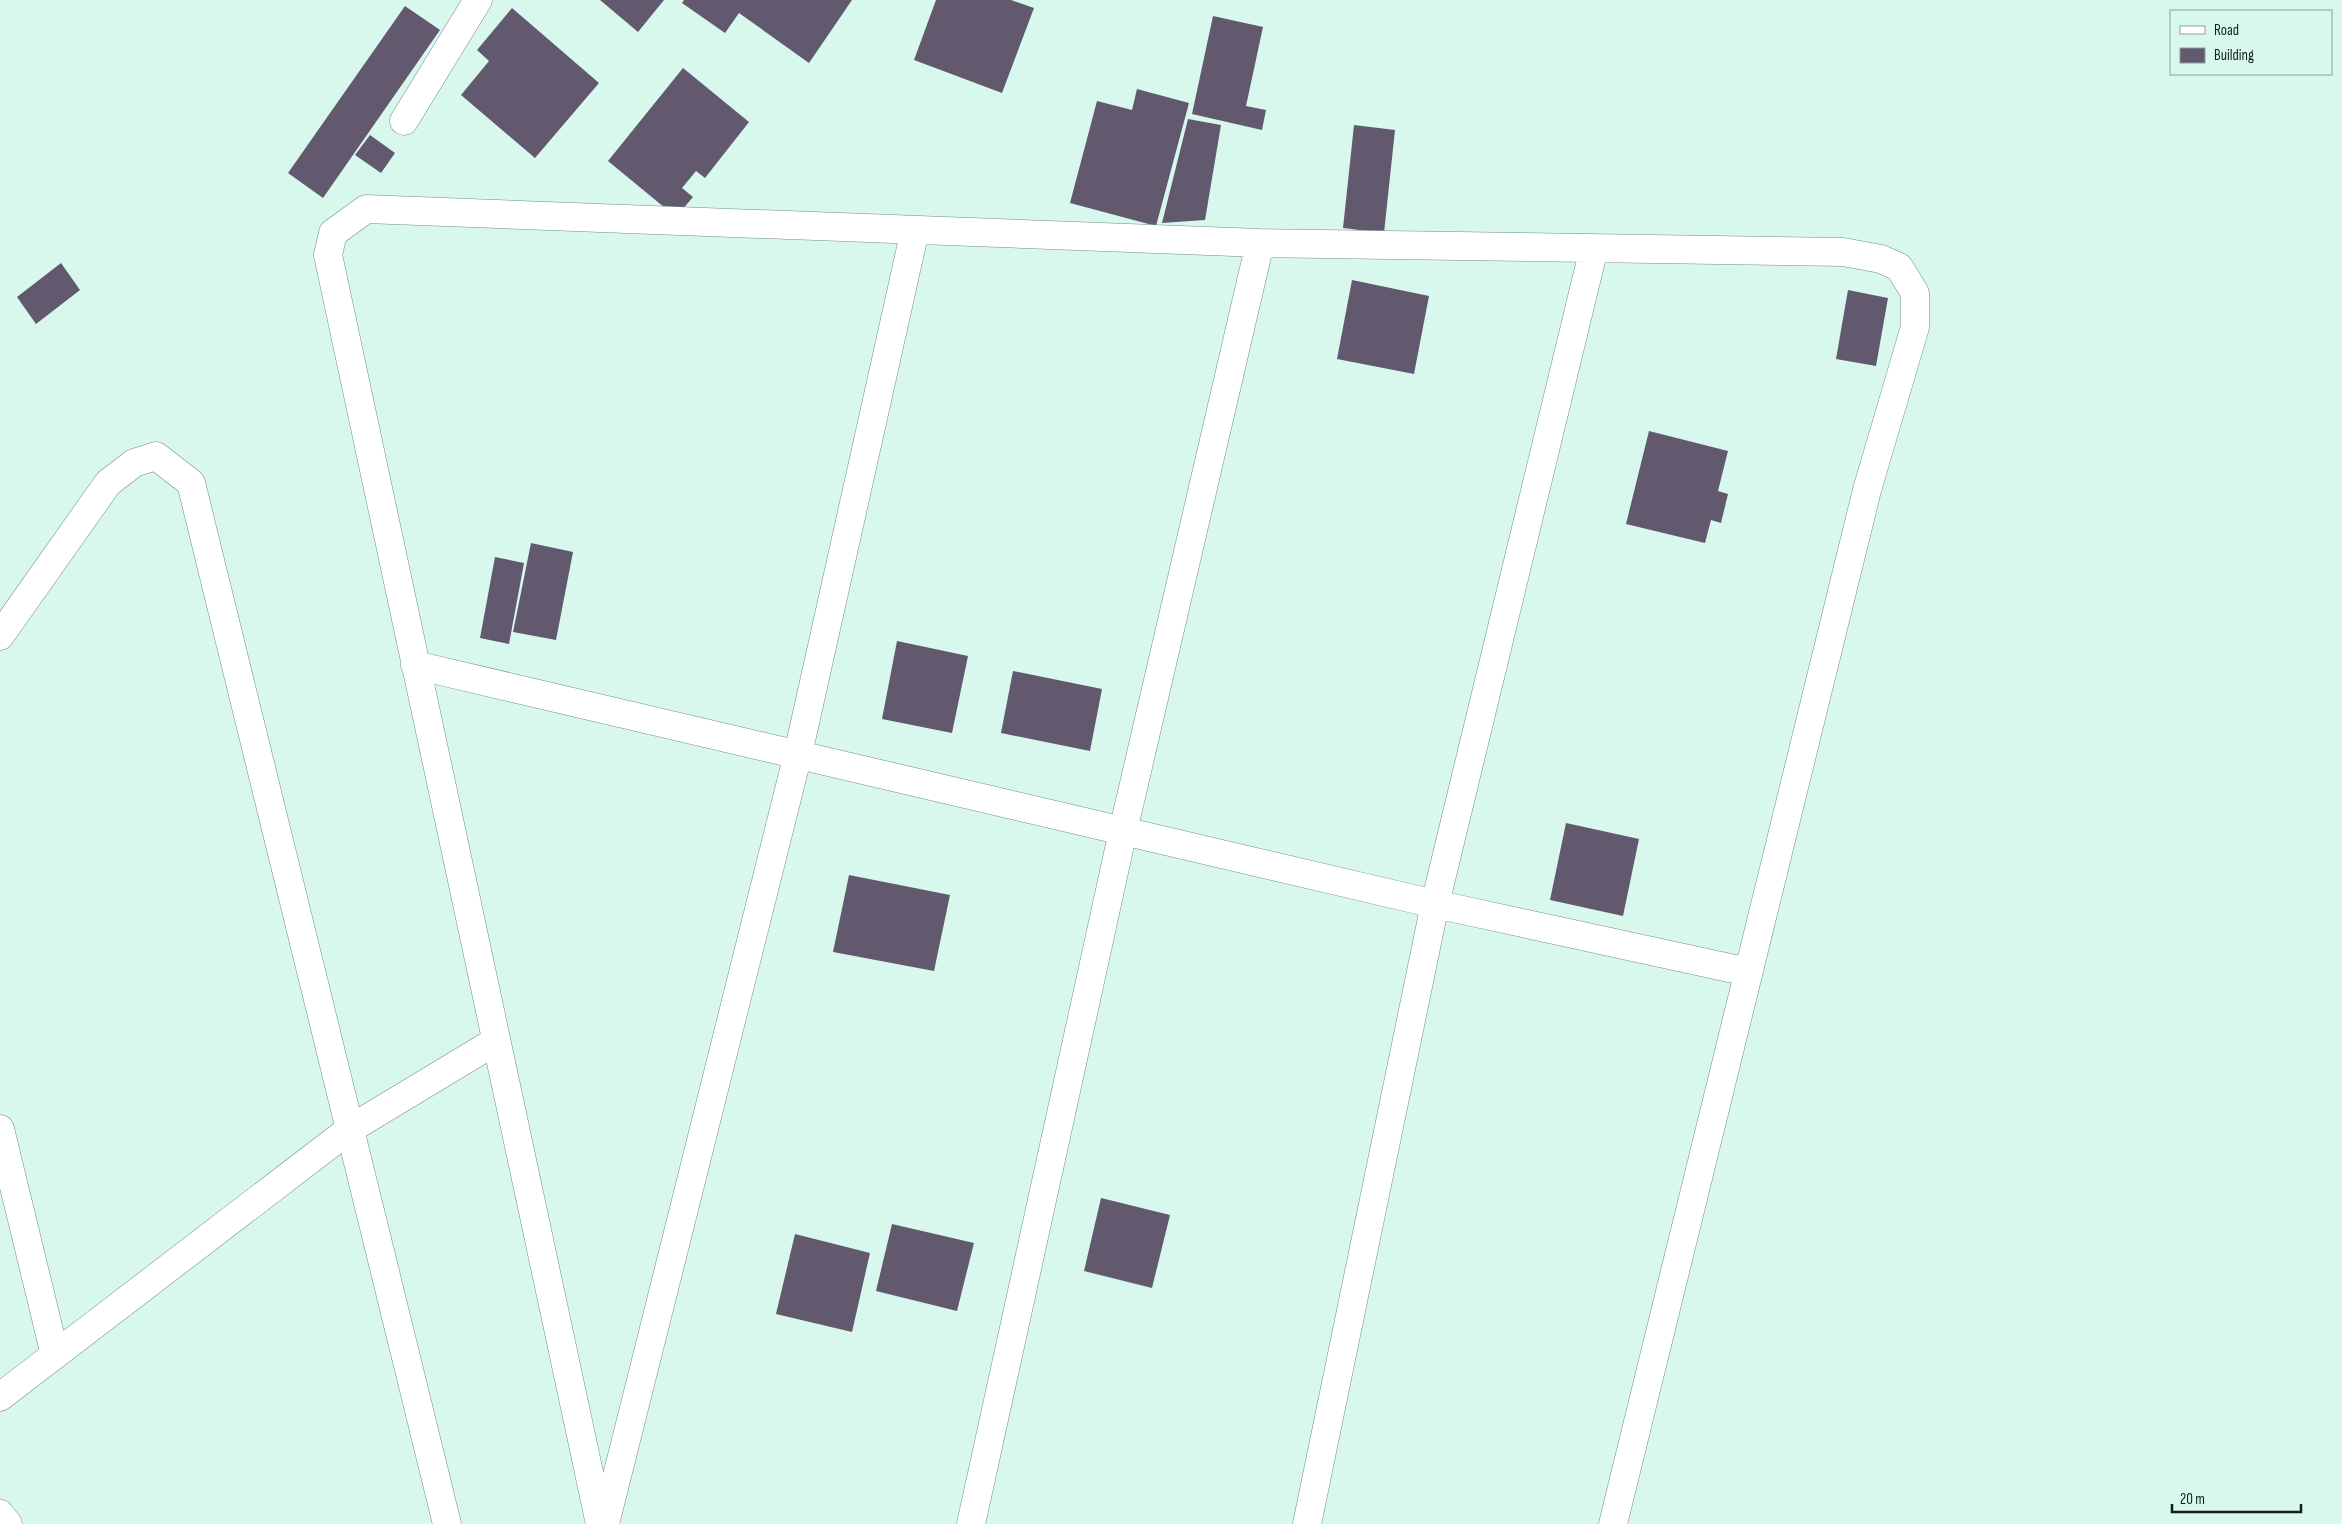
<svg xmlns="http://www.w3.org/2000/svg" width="2342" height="1524" viewBox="0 0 2342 1524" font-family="'Sofia Sans Condensed',sans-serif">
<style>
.building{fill:#62596e}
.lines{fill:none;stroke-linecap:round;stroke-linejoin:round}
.street-casing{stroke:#728f86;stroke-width:29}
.street{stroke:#fff;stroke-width:28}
</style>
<rect width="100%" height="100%" fill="#d8f7ed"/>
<path class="building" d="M600,0H664L638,32Z
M684,0H852L809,63L739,13L725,33L682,3Z
M936,0H1011L1034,8L1002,93L914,60Z
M405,6L440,30L323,198L288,173Z
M512,8L599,83L535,158L461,95L489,61L477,50Z
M1213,16L1263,27L1246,106L1266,110L1262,130L1192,114Z
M683,68L749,122L705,178L696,171L682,188L693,197L676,217L608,161Z
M1137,89L1189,103L1156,226L1070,203L1097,101L1132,110Z
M1188,119L1221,125L1205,220L1162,223Z
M1354,125L1395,130L1384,233L1343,228Z
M370,135L395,153L381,173L355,155Z
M61,263L80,290L36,324L17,297Z
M1352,280L1429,296L1414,374L1337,359Z
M1848,290L1888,298L1876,366L1836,359Z
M1649,431L1728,451L1718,491L1728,494L1721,523L1711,520L1705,543L1626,524Z
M531,543L573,552L556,640L513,632Z
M495,557L524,563L509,644L480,638Z
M897,641L968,656L952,733L882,719Z
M1013,671L1102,689L1090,751L1001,733Z
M1566,823L1639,839L1623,916L1550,900Z
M849,875L950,895L934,971L833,952Z
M1101,1198L1170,1215L1152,1288L1084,1271Z
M892,1224L974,1243L957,1311L876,1291Z
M795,1234L870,1253L852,1332L776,1314Z"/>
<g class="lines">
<defs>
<path id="street" d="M404,121L478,0
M0,636L108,483L134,463L156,456L191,483L447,1524
M415,665L1435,904L1748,972
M0,1129L55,1355
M0,1397L350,1129L496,1041
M0,1514L8,1524
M600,1524L328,255L333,233L366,209L1260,243L1843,252L1881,259L1899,267L1915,293V327L1867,490L1613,1524
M605,1524L798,754L915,230
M971,1524L1123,831L1260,243
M1307,1524L1435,904L1594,248"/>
</defs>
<use href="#street" class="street-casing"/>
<use href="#street" class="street"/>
</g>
<rect x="2170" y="10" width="162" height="65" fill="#d8f7ed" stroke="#89a199"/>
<rect x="2180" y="26" width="25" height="8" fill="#ffffff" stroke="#89a199"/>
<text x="2214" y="35" font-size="15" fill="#131f1b">Road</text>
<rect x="2180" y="48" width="25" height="15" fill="#62596e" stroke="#89a199"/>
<text x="2214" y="60" font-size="15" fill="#131f1b">Building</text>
<path d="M2172 1504v8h129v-8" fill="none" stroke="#131f1b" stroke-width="2.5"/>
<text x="2180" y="1504" font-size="15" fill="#131f1b" stroke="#d8f7ed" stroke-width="4" paint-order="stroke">20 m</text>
</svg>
